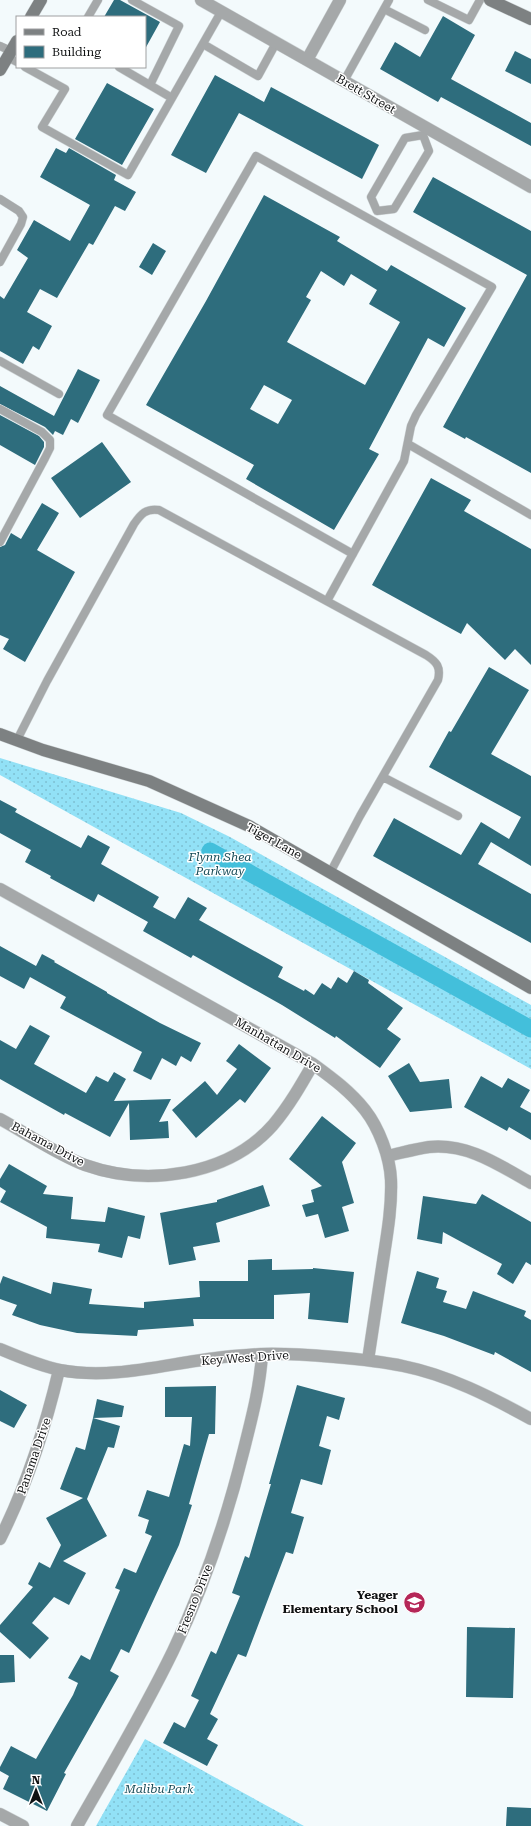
<svg xmlns="http://www.w3.org/2000/svg" width="531" height="1826" viewBox="0 0 531 1826" font-family="'Roboto Serif',serif">
<style>
.grass{fill:url(#grass-dots)}
.lines{fill:none;stroke-linecap:round;stroke-linejoin:round}
.canal{stroke:#43bfdb;stroke-width:17}
.building{fill:#2e6d7d;fill-rule:evenodd}
.lane-casing{stroke:#cfd5d7;stroke-width:9}
.street-casing{stroke:#cfd5d7;stroke-width:13}
.secondary-casing{stroke:#cfd5d7;stroke-width:13}
.lane{stroke:#a5a8a9;stroke-width:8}
.street{stroke:#a5a8a9;stroke-width:12}
.secondary{stroke:#7d8182;stroke-width:12}
.labels{text-anchor:middle;stroke-width:3;stroke-linejoin:round;paint-order:stroke}
.street-label{font-size:12px;fill:#101213;stroke:#fff}
.park-label{font-size:12px;font-style:italic;fill:#174c58;stroke:#fff}
.poi-label{font-size:12px;font-weight:bold;fill:#101213;stroke:#fff;text-anchor:end}
</style>
<defs>
<pattern id="grass-dots" width="8" height="8" patternUnits="userSpaceOnUse"><rect width="8" height="8" fill="#92e1f6"/><path d="M2 2h.1M6 6h.1" fill="none" stroke="#7dc0d2" stroke-width="1.8" stroke-linecap="round"/></pattern>
</defs>
<rect width="100%" height="100%" fill="#f3fafc"/>
<path class="grass" d="M0,758L181,813L230,837L531,1005V1069L0,775Z
M145,1739L304,1826H96Z"/>
<g class="lines">
<path class="canal" d="M210,851L531,1029"/>
</g>
<path class="building" d="M114,0H120L160,22L145,49V17H104Z
M443,16L475,35L451,79L531,123V146L441,97L438,102L380,69L395,42L420,57Z
M515,51L531,59V84L505,71Z
M215,75L264,102L271,87L379,145L362,179L239,113L206,173L171,155Z
M107,83L154,109L122,165L75,139Z
M56,148L66,153L69,148L116,175L114,180L136,192L125,211L115,206L93,245L89,243L57,298L40,289L27,312L52,326L39,350L33,346L23,364L0,351V296L4,299L28,258L17,250L34,220L70,241L90,205L40,177Z
M433,177L531,231V473L466,437L465,439L443,427L527,275L413,212Z
M264,195L340,237L337,241L387,271L391,265L466,308L444,347L428,338L369,449L379,454L334,530L246,479L254,465L146,405L206,301ZM321,271L344,286L351,274L377,290L369,304L400,322L365,385L287,342L311,300L306,297ZM264,385L292,400L278,424L250,409Z
M153,243L166,251L152,275L139,267Z
M78,369L100,380L78,423L71,419L63,435L55,431L53,435L45,427L0,404V386L54,416Z
M0,415L39,436L44,442V447L35,465L0,445Z
M102,442L131,482L80,518L51,478Z
M431,478L471,500L464,511L531,549V665L515,649L505,660L467,623L461,634L372,585Z
M42,503L59,513L37,550L75,572L25,662L3,649L9,639L0,635V547L5,545L11,533L21,539Z
M489,667L529,690L491,754L531,776V866L491,842L478,864L531,894V943L373,856L394,818L461,855L481,822L509,839L521,817L429,767L449,731L451,732Z
M0,800L17,809L15,812L81,848L88,835L110,847L101,864L159,897L153,907L175,919L188,897L207,908L199,920L283,967L278,977L304,991L305,989L314,995L322,983L331,989L338,977L347,983L354,971L369,980L368,983L403,1008L387,1029L401,1039L380,1068L336,1036L335,1038L282,1005L193,955L191,958L143,931L148,922L98,894L94,902L50,878L51,876L25,862L31,850L0,833Z
M0,946L36,966L42,954L55,961L54,962L107,992V993L160,1023L201,1043L191,1062L181,1056L176,1066L162,1058L151,1080L133,1071L142,1052L60,1008L66,997L30,977L24,989L0,976Z
M30,1025L50,1036L34,1064L86,1093L96,1076L108,1082L114,1072L126,1079L114,1101L171,1099L159,1122L168,1121L169,1138L130,1140L129,1103L110,1137L65,1113L64,1115L0,1079V1040L16,1049Z
M239,1044L271,1068L245,1103L240,1099L196,1138L172,1110L205,1081L217,1095L237,1069L226,1061Z
M409,1063L420,1082L449,1079L452,1108L410,1112L388,1076Z
M481,1076L502,1088L508,1078L530,1090L520,1107L531,1113V1140L509,1127L507,1131L464,1107Z
M322,1116L356,1143L342,1162L354,1203L342,1207L349,1231L325,1238L318,1214L306,1217L302,1205L314,1202L311,1190L322,1186L289,1159Z
M9,1164L47,1186L43,1194L73,1197L71,1219L105,1222L108,1207L145,1216L140,1239L128,1236L122,1258L98,1252L100,1244L46,1238L47,1227L0,1202L6,1191L0,1187V1179Z
M263,1185L270,1206L216,1223L220,1242L193,1247L196,1260L169,1265L160,1213L217,1202V1200Z
M482,1194L531,1222V1265L526,1262L513,1284L497,1274L502,1264L443,1232L442,1244L417,1239L423,1196L476,1204Z
M272,1259V1270L313,1269V1268L354,1272L348,1323L308,1319L310,1293L274,1295V1319H193L194,1326L138,1330L137,1336L77,1333L40,1325L12,1315L17,1305L0,1299V1284L3,1276L51,1294L53,1282L92,1289L89,1304L144,1308V1302L200,1297L199,1281H248V1260Z
M417,1271L439,1278L436,1288L447,1291L443,1302L466,1309L473,1291L526,1311L524,1316L531,1320V1372L495,1352L494,1355L444,1336L401,1323Z
M297,1385L345,1398L339,1420L327,1416L319,1446L331,1450L322,1485L301,1479L291,1513L304,1517L293,1554L286,1552L246,1657L238,1654L210,1714L218,1719L207,1739L218,1745L207,1766L163,1743L174,1722L185,1728L199,1700L191,1696L211,1651L216,1654L240,1596L232,1593L245,1556L249,1558L271,1484H269Z
M216,1386L215,1434H209L189,1504L192,1505L179,1545L129,1653L121,1649L110,1671L119,1676L64,1773L66,1774L47,1811L3,1789L9,1776L0,1771V1767L11,1746L36,1759L73,1695L78,1683L68,1678L81,1655L90,1660L120,1590L115,1588L124,1568L136,1573L152,1536L145,1533L149,1520L138,1516L147,1490L169,1497L184,1444L190,1446L192,1417H165V1387Z
M0,1390L27,1405L14,1428L0,1421Z
M97,1399L124,1406L122,1417L93,1418Z
M93,1418L120,1426L114,1448L108,1447L87,1499L107,1536L63,1561L86,1573L69,1605L54,1597L32,1623L49,1638L30,1659L0,1632V1625L33,1587L28,1584L39,1562L50,1568L61,1545L46,1518L83,1498L60,1489L76,1447L85,1450Z
M467,1627L515,1628L513,1698L466,1697Z
M0,1655H14L15,1682L0,1683Z
M507,1807L531,1808V1826H506Z"/>
<g class="lines">
<defs>
<path id="lane" d="M132,0L179,26L150,85
M428,0L469,20L480,0
M384,9L425,30
M88,17L98,0
M203,44L258,76L276,43
M0,46L11,51
M7,57L17,62
M25,67L65,89L42,127L128,175L172,98
M119,67L172,98L221,12
M344,81L389,0
M423,135L429,151L394,209L377,211L371,197L405,138Z
M0,199L19,211L23,217L21,224L0,262
M0,361L59,394
M0,409L42,432L50,440V448L45,458L0,542
M408,444L531,515
M327,601L404,461L411,426L416,415L492,287L256,156L107,415L353,554
M17,740L47,681L134,524C141,514 146,508 159,510L426,655C437,662 441,667 438,680L360,816L330,873
M383,777L458,816"/>
<path id="street" d="M201,0L531,187
M307,60L340,0
M0,889L313,1064C332,1078 350,1091 365,1110C379,1128 390,1157 391,1180C392,1207 387,1235 383,1261C378,1294 373,1327 368,1360
M0,1119C26,1133 58,1155 85,1165C147,1187 228,1176 273,1125C289,1106 301,1085 313,1064
M387,1156C401,1153 415,1149 429,1147C468,1143 499,1165 531,1183
M0,1349C19,1357 40,1366 60,1370C112,1380 165,1364 216,1358C231,1356 246,1355 261,1354C286,1353 310,1355 334,1357C357,1359 380,1361 403,1366C448,1375 491,1397 531,1419
M0,1539C27,1485 45,1429 59,1370
M0,1814L23,1826
M77,1826C110,1768 144,1711 173,1651C204,1587 227,1518 244,1449C252,1417 260,1387 262,1354"/>
<path id="secondary" d="M490,0L531,19
M31,17L41,0
M0,70L17,41
M0,734L43,750L149,781L249,826L531,988"/>
</defs>
<use href="#lane" class="lane-casing"/>
<use href="#street" class="street-casing"/>
<use href="#secondary" class="secondary-casing"/>
<use href="#lane" class="lane"/>
<use href="#street" class="street"/>
<use href="#secondary" class="secondary"/>
</g>
<defs>
<symbol id="school-disc" viewBox="-11 -11 22 22"><circle r="9.5" fill="#b52657" stroke="#fff"/><path d="M0-5L7-2L0 1L-7-2ZM-4 1L0 2.5L4 1V4Q0 6-4 4Z" fill="#fff"/></symbol>
</defs>
<g fill-rule="evenodd">
<use href="#school-disc" x="402" y="1590" width="25" height="25"/>
</g>
<g class="labels">
<g class="street-label">
<text transform="translate(366 94) rotate(30)" y="4">Brett Street</text>
<text transform="translate(274 841) rotate(29)" y="4">Tiger Lane</text>
<text transform="translate(278 1045) rotate(30)" y="4">Manhattan Drive</text>
<text transform="translate(48 1144) rotate(28)" y="4">Bahama Drive</text>
<text transform="translate(245 1358) rotate(-4)" y="4">Key West Drive</text>
<text transform="translate(34 1456) rotate(-71)" y="4">Panama Drive</text>
<text transform="translate(195 1599) rotate(-68)" y="4">Fresno Drive</text>
</g>
<g class="park-label">
<text x="220" y="861">Flynn Shea<tspan x="220" dy="14">Parkway</tspan></text>
<text x="159" y="1793">Malibu Park</text>
</g>
<g class="poi-label">
<text x="398" y="1599">Yeager<tspan x="398" dy="14">Elementary School</tspan></text>
</g>
</g>
<rect x="16" y="16" width="130" height="52" fill="#ffffff" stroke="#9fa0a1"/>
<rect x="24" y="29" width="20" height="6" fill="#7d8182" stroke="#9fa0a1"/>
<text x="52" y="36" font-size="12" fill="#101213">Road</text>
<rect x="24" y="46" width="20" height="12" fill="#2e6d7d" stroke="#9fa0a1"/>
<text x="52" y="56" font-size="12" fill="#101213">Building</text>
<g transform="translate(36 1790)" stroke="#ffffff" stroke-width="3" paint-order="stroke">
<path d="M0-3L7 15L0 10L-7 15Z" fill="#101213"/>
<text y="-6" font-size="11" font-weight="bold" text-anchor="middle" fill="#101213">N</text>
</g>
</svg>
